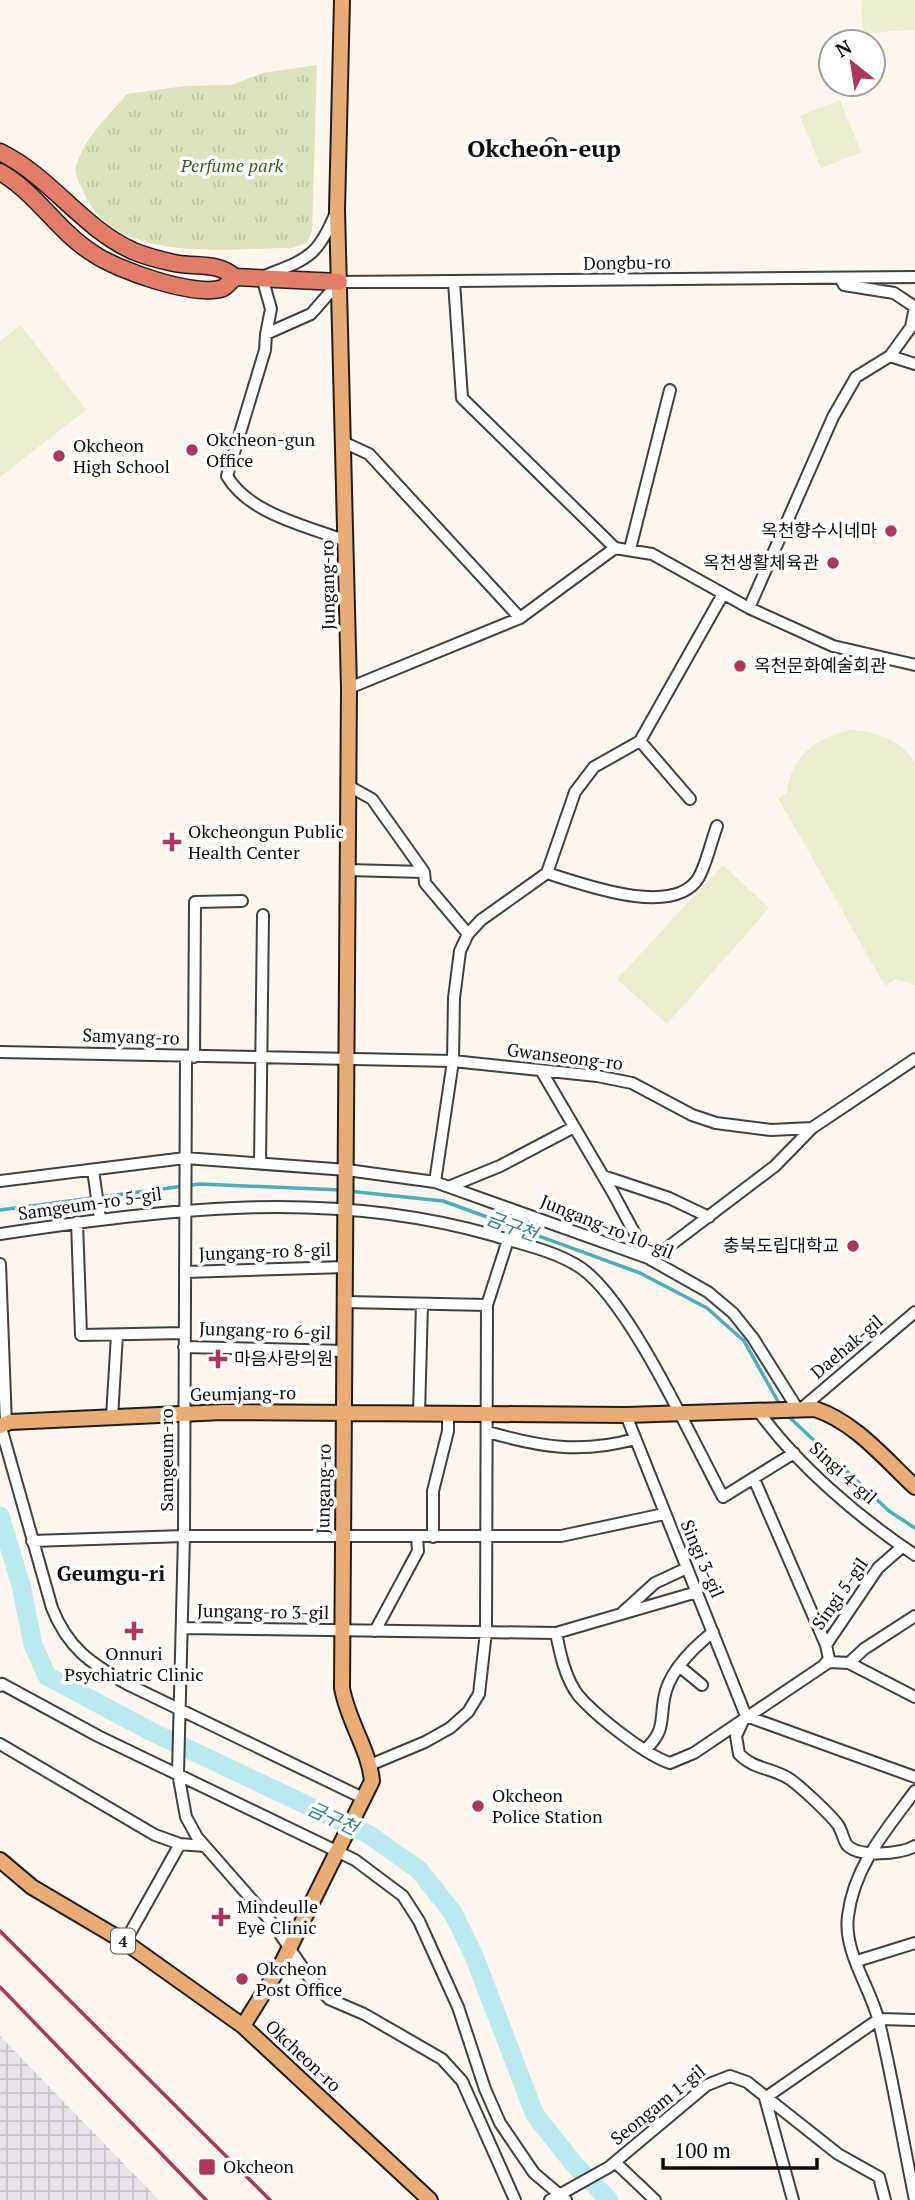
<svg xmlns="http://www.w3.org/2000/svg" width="915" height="2200" viewBox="0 0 915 2200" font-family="'PT Serif','Noto Sans KR',serif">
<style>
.industrial{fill:url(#industrial-grid)}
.grass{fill:url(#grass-tufts)}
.pitch{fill:#e9eccd}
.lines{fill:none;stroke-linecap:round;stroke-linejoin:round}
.stream{stroke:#49aebc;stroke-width:3.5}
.river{stroke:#b9e9ee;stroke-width:19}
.minor-casing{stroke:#404040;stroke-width:14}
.major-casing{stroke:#1e1e1e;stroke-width:18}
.highway-casing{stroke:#1e1e1e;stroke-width:19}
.minor{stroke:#fff;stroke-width:10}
.major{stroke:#e8ac74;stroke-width:14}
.highway{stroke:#e27e67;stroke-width:16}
.rail{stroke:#ac365c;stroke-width:3.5}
.poi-dot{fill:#ac365c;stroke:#fff;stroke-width:2.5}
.labels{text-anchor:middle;stroke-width:7;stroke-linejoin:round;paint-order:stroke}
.shield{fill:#fff;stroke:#565656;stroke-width:2}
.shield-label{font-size:16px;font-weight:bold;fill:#0d0d0d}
.park-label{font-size:18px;font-style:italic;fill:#405c25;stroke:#fff}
.street-label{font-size:18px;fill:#0d0d0d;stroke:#fff}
.poi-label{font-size:18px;fill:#0d0d0d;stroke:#fff;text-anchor:start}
.water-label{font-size:19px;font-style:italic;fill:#267e8f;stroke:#fff}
.quarter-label{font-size:21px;font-weight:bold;fill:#0d0d0d;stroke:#fff}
.district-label{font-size:24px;font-weight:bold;fill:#0d0d0d;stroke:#fff}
</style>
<defs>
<pattern id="industrial-grid" width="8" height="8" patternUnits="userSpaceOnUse" patternTransform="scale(1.75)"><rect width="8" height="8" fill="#e7e2ea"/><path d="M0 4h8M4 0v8" fill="none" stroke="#c5c1c8"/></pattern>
<pattern id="grass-tufts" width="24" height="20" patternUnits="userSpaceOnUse" patternTransform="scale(1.75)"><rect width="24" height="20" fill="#dbe3bc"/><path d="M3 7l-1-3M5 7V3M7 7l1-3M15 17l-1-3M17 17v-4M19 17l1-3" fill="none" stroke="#bbc2a0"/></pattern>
</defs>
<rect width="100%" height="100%" fill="#fdf6ef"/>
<path class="industrial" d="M0,2036L159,2200H0Z"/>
<path class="grass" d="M317,65L312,231L307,243L292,248C228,248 115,265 84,193C81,185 74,176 76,168C82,140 109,115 127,94L185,86L232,85L262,73Z"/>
<path class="pitch" d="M861,0H915V30L863,33Z
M840,100L861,152L821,168L800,116Z
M21,325L86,410L0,477V341Z
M851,730C877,732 902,740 915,763V985L895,979L885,986L778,798L787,793C790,756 817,737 851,730Z
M723,865L769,908L667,1024L617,979Z"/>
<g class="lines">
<path class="stream" d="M348,1191L443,1201L640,1273L707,1308L744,1341L780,1405
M0,1210L200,1184L341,1190
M786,1414L889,1511L915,1528"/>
<path class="river" d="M0,1516L21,1585L33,1645L47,1676L150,1731L368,1834L419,1870L453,1913L474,1956L535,2115L574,2164L609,2200"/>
<defs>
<path id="minor" d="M551,144V146
M840,278L844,285L894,293L915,307
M454,282L462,398L615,548
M266,334L271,309L262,277C306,259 317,259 336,212
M890,356L915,364
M343,442L369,454L520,618
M346,541C307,526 249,514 227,476L265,350L266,334L311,314L339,282L915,277
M630,549L670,390
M749,608L833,417L856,377L890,356L911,327L915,307
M349,688L520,618L615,548L652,554L749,608L833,646L915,665
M347,785L372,799L424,872L425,883L468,934
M690,799L640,741L723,594
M347,870L424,872
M547,873C582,884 675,919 699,877C707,862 711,842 717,826
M0,1052L453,1061L597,1076L632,1083L692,1115L716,1123L771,1130L812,1128L915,1059
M186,1057L184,1536L178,1773L186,1817L197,1837L274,1925L309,1977L329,1999L364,2014L442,2059L462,2081L515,2200
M194,1057L195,902L242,901
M542,1072L613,1193L648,1258
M260,1163L263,915
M93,1170L100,1219
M603,1176L669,1198L709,1217
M0,1181L185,1158L347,1170L435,1182L648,1258L708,1292L733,1313L753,1338L797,1408
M435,1182L453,1061L454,998L460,951L468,934L481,920L547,873L575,792L594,767L640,741
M451,1186L500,1166L574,1127
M77,1222L81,1335L185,1333
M0,1234C168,1209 326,1188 492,1235C521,1244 556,1251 581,1268C630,1302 692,1440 723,1497L794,1453
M516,1242L525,1214
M651,1260L775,1166L812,1128
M0,1264L6,1424
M185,1272L346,1267
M346,1302L487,1305
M184,1347L345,1351
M802,1408L915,1312
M757,1409C795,1463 859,1518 915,1555
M419,1414L422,1304
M626,1415L746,1716L915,1777
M112,1417L117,1335
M0,1424L52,1608C68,1648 90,1663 127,1684L365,1799
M488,1432C540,1447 581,1454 635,1439
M754,1479L826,1645L829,1659L823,1666
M433,1537V1491L448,1431V1414
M32,1541L184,1536H561L664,1514
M623,1612L655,1583L687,1568
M182,1628L556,1633L697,1592
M375,1631L418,1551L417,1537
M556,1633C560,1653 565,1678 578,1695C595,1715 645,1755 670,1763L694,1753L829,1662L849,1663L864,1649L915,1616
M826,1645L878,1568L902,1547
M849,1663L915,1697
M679,1666L702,1685
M0,1686L2,1684L98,1736L355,1860L403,1896L419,1921L458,2007L485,2089L500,2123L534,2173L566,2200
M743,1721L736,1736L739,1754C754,1770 775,1768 791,1780C802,1788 831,1815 838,1825C842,1831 843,1839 847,1845C859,1858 901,1854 915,1846
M0,1744L155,1835L180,1844L204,1846
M646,1749C665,1730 660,1723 664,1699C668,1672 693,1648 713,1632
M370,1765L425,1742L450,1728L468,1712L479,1694L486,1632L487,1305L508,1240
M125,1942L180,1844
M857,1961L915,1943
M765,2098L879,2019L915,2020
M765,2098L793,2200
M615,2162L655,2200
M550,2200L609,2167L707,2085L730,2076L747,2082L838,2154L879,2177L885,2200
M915,2200C903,2141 893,2081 879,2022C871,1988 843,1952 848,1916C854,1866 887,1829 915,1791"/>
<path id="major" d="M0,1426L10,1422L223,1412L626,1415L815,1409C855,1422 885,1459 915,1487
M0,1860L32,1887L125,1942L243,2026L430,2200
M243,2026L282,1963L372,1781C369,1749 348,1722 342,1688L349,688L337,210L342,0"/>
<path id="highway" d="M0,152C51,177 81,227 133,251C145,256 160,260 174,263C196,268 216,261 235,277L339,282
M0,172C37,193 58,232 94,254C117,270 196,298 223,288C227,286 231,280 235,277"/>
</defs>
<use href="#minor" class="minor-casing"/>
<use href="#major" class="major-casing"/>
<use href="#highway" class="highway-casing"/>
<use href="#minor" class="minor"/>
<use href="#major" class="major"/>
<use href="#highway" class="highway"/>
<path class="rail" d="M0,1931L270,2200
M0,1987L206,2200"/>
</g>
<g class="poi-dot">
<circle cx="192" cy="450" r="7"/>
<circle cx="59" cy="456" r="7"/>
<circle cx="891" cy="531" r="7"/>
<circle cx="833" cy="563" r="7"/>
<circle cx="740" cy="666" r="7"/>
<path d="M168.5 831.5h7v7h7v7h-7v7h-7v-7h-7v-7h7z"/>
<circle cx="853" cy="1246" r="7"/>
<path d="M214.5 1348.5h7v7h7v7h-7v7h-7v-7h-7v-7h7z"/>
<path d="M130.5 1620.5h7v7h7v7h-7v7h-7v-7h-7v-7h7z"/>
<circle cx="478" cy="1806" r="7"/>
<path d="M217.5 1906.5h7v7h7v7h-7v7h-7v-7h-7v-7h7z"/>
<circle cx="242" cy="1979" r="7"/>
<rect x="198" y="2158" width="18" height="18" rx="3.5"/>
</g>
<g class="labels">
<rect class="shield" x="111" y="1928.5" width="24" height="25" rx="5"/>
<g class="shield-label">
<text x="123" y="1947">4</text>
</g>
<g class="park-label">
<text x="232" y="172">Perfume park</text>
</g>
<g class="street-label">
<text transform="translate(627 263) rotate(-1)" y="6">Dongbu-ro</text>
<text transform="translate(328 585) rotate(-91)" y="6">Jungang-ro</text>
<text transform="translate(131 1037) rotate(2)" y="6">Samyang-ro</text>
<text transform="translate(565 1057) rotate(7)" y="6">Gwanseong-ro</text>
<text transform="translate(90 1204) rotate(-8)" y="6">Samgeum-ro 5-gil</text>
<text transform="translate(607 1227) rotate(22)" y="6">Jungang-ro 10-gil</text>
<text transform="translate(265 1252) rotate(-2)" y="6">Jungang-ro 8-gil</text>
<text transform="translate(265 1331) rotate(2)" y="6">Jungang-ro 6-gil</text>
<text transform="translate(847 1347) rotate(-40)" y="6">Daehak-gil</text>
<text transform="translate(243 1394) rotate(-1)" y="6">Geumjang-ro</text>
<text transform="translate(167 1460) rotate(-90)" y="6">Samgeum-ro</text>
<text transform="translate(843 1473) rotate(42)" y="6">Singi 4-gil</text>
<text transform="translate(324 1489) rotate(-89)" y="6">Jungang-ro</text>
<text transform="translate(702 1559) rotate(67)" y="6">Singi 3-gil</text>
<text transform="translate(840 1594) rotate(-55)" y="6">Singi 5-gil</text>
<text transform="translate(263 1612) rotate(1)" y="6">Jungang-ro 3-gil</text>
<text transform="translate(303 2056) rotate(43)" y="6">Okcheon-ro</text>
<text transform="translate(658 2105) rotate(-39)" y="6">Seongam 1-gil</text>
</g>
<g class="poi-label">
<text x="206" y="446">Okcheon-gun<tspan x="206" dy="21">Office</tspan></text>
<text x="73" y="452">Okcheon<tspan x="73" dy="21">High School</tspan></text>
<text x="877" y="537" text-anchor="end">옥천향수시네마</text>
<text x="819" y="569" text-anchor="end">옥천생활체육관</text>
<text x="754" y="672">옥천문화예술회관</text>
<text x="188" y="838">Okcheongun Public<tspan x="188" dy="21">Health Center</tspan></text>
<text x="839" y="1252" text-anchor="end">충북도립대학교</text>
<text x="234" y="1365">마음사랑의원</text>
<text x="134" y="1660" text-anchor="middle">Onnuri<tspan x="134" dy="21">Psychiatric Clinic</tspan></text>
<text x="492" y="1802">Okcheon<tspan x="492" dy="21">Police Station</tspan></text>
<text x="237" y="1913">Mindeulle<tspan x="237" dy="21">Eye Clinic</tspan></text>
<text x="256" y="1975">Okcheon<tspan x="256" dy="21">Post Office</tspan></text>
<text x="223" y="2173">Okcheon</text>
</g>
<g class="water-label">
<text transform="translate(512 1226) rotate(20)" y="7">금구천</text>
<text transform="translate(333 1818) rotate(25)" y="7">금구천</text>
</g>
<g class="quarter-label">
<text x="111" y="1581">Geumgu-ri</text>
</g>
<g class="district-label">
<text x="544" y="157">Okcheon-eup</text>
</g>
</g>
<g transform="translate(852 63) rotate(330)"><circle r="33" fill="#ffffff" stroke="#9e9e9e" stroke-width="2"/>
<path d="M0-5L12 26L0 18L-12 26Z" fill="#ac365c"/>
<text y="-10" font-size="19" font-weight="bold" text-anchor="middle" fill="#0d0d0d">N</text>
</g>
<path d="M663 2158v10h154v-10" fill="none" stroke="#0d0d0d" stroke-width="3.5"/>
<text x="674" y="2158" font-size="21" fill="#0d0d0d" stroke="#ffffff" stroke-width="5" paint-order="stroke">100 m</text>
</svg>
